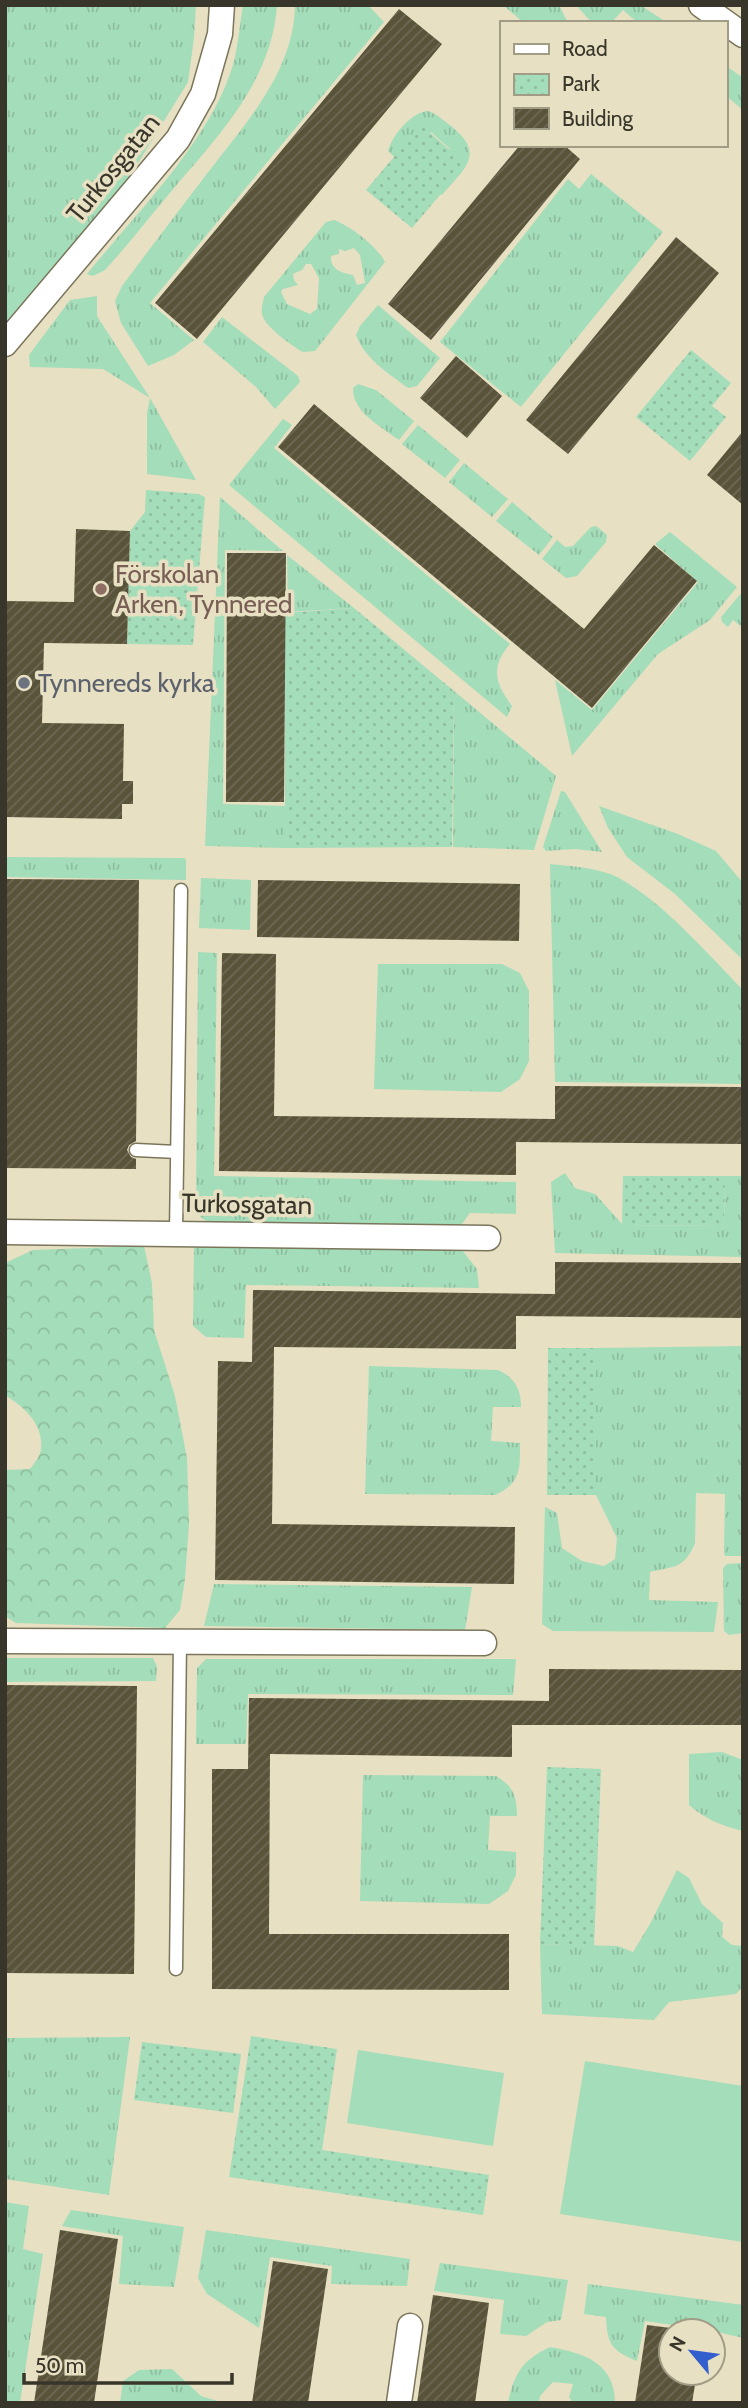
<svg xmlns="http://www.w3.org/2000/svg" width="748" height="2408" viewBox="0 0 748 2408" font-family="Cabin,sans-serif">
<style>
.grass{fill:url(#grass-tufts);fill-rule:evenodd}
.forest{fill:url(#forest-crowns)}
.park{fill:url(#park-dots)}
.pitch{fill:#a4ddb9}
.building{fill:url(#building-hatch)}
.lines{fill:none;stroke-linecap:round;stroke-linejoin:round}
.service-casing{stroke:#7b755b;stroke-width:15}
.minor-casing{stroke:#7b755b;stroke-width:27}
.service{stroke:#fff;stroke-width:12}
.minor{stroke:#fff;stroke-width:24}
.education-dot{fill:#8d6e63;stroke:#e7e0c3;stroke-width:2.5}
.worship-dot{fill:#6b7280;stroke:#e7e0c3;stroke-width:2.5}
.labels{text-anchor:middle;stroke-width:7;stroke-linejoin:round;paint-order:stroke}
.street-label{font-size:26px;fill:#38352a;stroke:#e7e0c3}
.education-label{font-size:26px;fill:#785e54;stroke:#e7e0c3;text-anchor:start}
.worship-label{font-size:26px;fill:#5b616d;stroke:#e7e0c3;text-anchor:start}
</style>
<defs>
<pattern id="grass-tufts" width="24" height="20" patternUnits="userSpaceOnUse" patternTransform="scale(1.75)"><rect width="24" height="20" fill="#a4ddb9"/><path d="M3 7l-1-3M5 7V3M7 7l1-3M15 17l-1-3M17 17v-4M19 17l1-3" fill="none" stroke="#8ebe9f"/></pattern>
<pattern id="forest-crowns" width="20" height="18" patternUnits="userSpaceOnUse" patternTransform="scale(1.75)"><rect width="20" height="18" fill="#a4ddb9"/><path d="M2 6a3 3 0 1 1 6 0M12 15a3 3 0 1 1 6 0" fill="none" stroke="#8ebe9f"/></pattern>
<pattern id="park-dots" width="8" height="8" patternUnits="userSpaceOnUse" patternTransform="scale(1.75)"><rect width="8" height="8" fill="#a4ddb9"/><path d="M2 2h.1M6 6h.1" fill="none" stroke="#8ebe9f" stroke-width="1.8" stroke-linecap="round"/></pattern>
<pattern id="building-hatch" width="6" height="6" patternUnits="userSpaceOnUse" patternTransform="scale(1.75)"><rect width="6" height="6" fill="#59533a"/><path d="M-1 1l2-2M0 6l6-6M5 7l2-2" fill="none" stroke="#6e6955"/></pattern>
</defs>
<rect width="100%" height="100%" fill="#e7e0c3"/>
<path class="grass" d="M5,5H196L194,38L188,82L130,176L5,333Z
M243,5H277C272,80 220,134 174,188C151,215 129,244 105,270L93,276L87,274C134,216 206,144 230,74C238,53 239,28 243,5Z
M295,5H368L384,22L150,303L194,340L174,355L148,366L121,323L115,301L122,286C149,250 176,214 203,179C242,127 294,74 295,5Z
M503,5H559L568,23H524Z
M576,5H640L668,23H638L623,10L611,23H592Z
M725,65L743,78V110L725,95Z
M428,111C437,114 443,120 451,126C486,154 465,168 442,195L437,193L422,180L450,149L431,132L403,165L388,151C392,136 411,112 428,111Z
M591,174L663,232L521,407L440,342L568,179L579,189Z
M334,220C350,226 377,246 385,262L315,351L303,352C292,346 264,326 262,314C261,308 263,303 264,297L326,222ZM354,248L360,255L365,283L357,285L353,275C342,273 330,270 331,256L339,254V249L345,251ZM306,264H311L319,278L317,309L310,314L287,304L281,292L283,289L298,285L294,280L293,274L302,270Z
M97,296V316L150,398L196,480L147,474V414L150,398L103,369L30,367L29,355L70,300Z
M378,305L440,358L417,386L408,388C388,373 365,359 356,335L360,326Z
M222,317L298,376L300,382L275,409L256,387L203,342Z
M358,384L376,390L414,421L399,440C382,427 352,412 353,388Z
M283,419L292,425L274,448L510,644C490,667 495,683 512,706L507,717L229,485Z
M418,425L460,460L445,478L402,444Z
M464,463L508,499L492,517L449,482Z
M220,497L283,551L225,550L223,804L285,806V848L205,846Z
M512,502L553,537L539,555L496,521Z
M596,526L607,535L606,542L577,576L566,578L542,559L557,540L565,547L573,546L591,527Z
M670,532L737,587L710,620L658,654L572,756L555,680L592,710L698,582L655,544Z
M287,555L354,608L288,612Z
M743,591V628L733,620L728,627L722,622L721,617Z
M454,691L556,776L534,850L453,847Z
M561,791L565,792L602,852L575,849L546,851L543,847Z
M599,806L678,834L716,851L743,883V960L675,894L627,857L608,828Z
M5,857L184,858L186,860V880L5,877Z
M550,864C570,866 601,868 619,878C664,903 707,953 743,990V1084L555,1082Z
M201,878L251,880L250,930L199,928Z
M198,952L217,953L214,1176L516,1182V1214L470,1213L459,1228L206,1221L196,1213Z
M378,964H502L520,973L529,991V1061L520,1079L501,1092L374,1089Z
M565,1173L575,1188L595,1194L623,1225L724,1226L725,1176H743V1257L555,1253L551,1182Z
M194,1247L461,1249L477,1269L479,1288L246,1285L244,1338L206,1337L193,1326Z
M743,1346V1556H725L724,1553L725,1494L696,1493L695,1543C684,1570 673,1566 650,1572L649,1600L718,1602L714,1632L553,1631L542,1624L545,1507L557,1513L562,1548L582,1561L604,1566L615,1559L617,1538L596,1495V1348Z
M369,1366L498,1370C515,1378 521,1389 521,1407H493L491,1441L520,1443C520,1470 521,1483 495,1495L365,1494Z
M743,1563V1633L729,1635L724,1631L723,1568L727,1564Z
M214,1584L472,1587L465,1630L204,1626Z
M5,1658H153L157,1667L156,1681L5,1682Z
M206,1659H516L513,1695L248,1694L246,1744H196L197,1668Z
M722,1752L743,1760V1831C722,1826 705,1819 689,1805V1754Z
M363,1775L496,1776C513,1786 517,1796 517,1816H490L488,1850L516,1852V1875L508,1891L489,1904L360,1901Z
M677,1870L689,1878L702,1904L723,1923L722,1937L732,1945L743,1946V1986L736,1994L669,2002L654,2020L542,2014L540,1944L618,1946L633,1952L650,1924Z
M130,2037L109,2195L5,2179V2038Z
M5,2202L29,2206L23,2249L43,2254L20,2403H5Z
M71,2210L184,2227L174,2287L119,2284L123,2236L62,2226Z
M206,2230L410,2259L407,2286L331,2284L332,2266L270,2257L259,2328L207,2294L198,2278Z
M440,2263L568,2280L561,2320L547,2322L526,2336L500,2334L504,2300L434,2291Z
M588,2284L743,2305V2338L713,2331L645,2321L637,2361C612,2351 607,2344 606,2317L584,2314Z
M550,2347C584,2353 615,2363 615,2403H573L569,2397L573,2384L553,2382L540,2396L539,2403H508C514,2374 522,2360 550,2347Z
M172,2369L201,2396L224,2403H120L123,2381L139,2370Z"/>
<path class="forest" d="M144,1246L152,1283L154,1330L175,1396L187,1458L189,1524L185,1579L180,1610L165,1628L16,1623L5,1616V1470L30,1469C34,1464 40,1456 41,1450C44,1424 24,1407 5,1395V1263L33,1250Z"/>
<path class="park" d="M421,125L466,164L412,228L366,190Z
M691,350L731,383L712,406L726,417L690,461L636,417Z
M146,490L198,494L205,497L193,645L127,644L130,531L145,512Z
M354,608L454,691L452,847L285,848V613Z
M623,1176H725L724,1226L622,1225Z
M548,1348H596V1495H547Z
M547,1767L601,1769L594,1946L540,1944Z
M251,2036L337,2049L322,2150L489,2175L483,2215L229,2177Z
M142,2042L241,2054L233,2113L134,2100Z"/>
<path class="pitch" d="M358,2050L504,2073L493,2146L347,2123Z
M585,2061L743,2086V2242L560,2214Z"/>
<path class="building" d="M399,9L442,44L197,339L155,303Z
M520,145H564L580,159L431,340L388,304Z
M676,237L719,273L568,454L526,420Z
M456,356L502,396L467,438L420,398Z
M314,404L584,629L654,545L697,581L592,708L278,447Z
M743,431V505L707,475Z
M76,529L130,531L127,644L44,643L42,723L124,724L123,781H133V804H122V819L5,817V601L74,602Z
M227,553H286L284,802H226Z
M5,879L139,880L136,1141L129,1145L127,1150L131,1157L136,1159V1169L5,1168Z
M258,880L520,884L519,941L257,937Z
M222,953L276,954L274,1116L555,1119V1086L743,1087V1144L516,1142V1175L219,1171Z
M555,1262L743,1263V1318L516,1316V1349L274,1347L272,1524L515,1527L514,1584L215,1580L218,1361L252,1362L253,1290L555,1294Z
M549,1669L743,1670V1725H512V1757L270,1754L269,1934H509V1990L212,1989V1769H248L249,1698L549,1701Z
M5,1685L137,1686L134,1974L5,1973Z
M60,2230L118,2239L94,2403H34Z
M273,2261L328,2269L308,2403H252Z
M433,2295L489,2303L475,2403H417Z
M647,2325L671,2328V2373H697L692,2403H635Z"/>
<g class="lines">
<defs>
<path id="service" d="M136,1150L177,1152
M176,1233L181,890
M176,1969L180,1641"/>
<path id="minor" d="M701,5L743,35
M5,344L178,139L203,94L220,34L222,5
M5,1232L488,1238
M5,1641L484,1643
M399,2403L410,2326"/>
</defs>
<use href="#service" class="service-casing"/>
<use href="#minor" class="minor-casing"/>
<use href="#service" class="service"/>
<use href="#minor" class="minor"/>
</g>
<circle class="education-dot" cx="101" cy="589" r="7"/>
<circle class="worship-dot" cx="24" cy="683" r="7"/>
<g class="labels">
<g class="street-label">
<text transform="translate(113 168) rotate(-51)" y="9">Turkosgatan</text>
<text transform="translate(247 1204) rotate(1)" y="9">Turkosgatan</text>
</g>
<g class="education-label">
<text x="115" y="583">Förskolan<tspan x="115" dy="30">Arken, Tynnered</tspan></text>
</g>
<g class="worship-label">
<text x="38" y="692">Tynnereds kyrka</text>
</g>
</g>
<rect width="748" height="2408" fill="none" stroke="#38352a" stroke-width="14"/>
<rect x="500" y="21" width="228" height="126" fill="#e7e0c3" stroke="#a19c86" stroke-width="2"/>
<rect x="514" y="44" width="35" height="10" fill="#ffffff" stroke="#a19c86" stroke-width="2"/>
<text x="562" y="56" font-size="21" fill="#38352a">Road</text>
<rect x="514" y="74" width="35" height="21" fill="url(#park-dots)" stroke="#a19c86" stroke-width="2"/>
<text x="562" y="91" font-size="21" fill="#38352a">Park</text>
<rect x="514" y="108" width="35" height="21" fill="url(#building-hatch)" stroke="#a19c86" stroke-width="2"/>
<text x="562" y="126" font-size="21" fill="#38352a">Building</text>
<g transform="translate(692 2352) rotate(299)"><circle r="33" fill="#e7e0c3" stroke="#a19c86" stroke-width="2"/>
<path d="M0-5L12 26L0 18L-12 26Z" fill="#335ece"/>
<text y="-10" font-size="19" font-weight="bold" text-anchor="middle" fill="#38352a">N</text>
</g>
<path d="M24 2373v10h208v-10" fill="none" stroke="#38352a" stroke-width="3.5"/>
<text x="35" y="2373" font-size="21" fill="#38352a" stroke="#e7e0c3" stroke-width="5" paint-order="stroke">50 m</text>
</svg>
